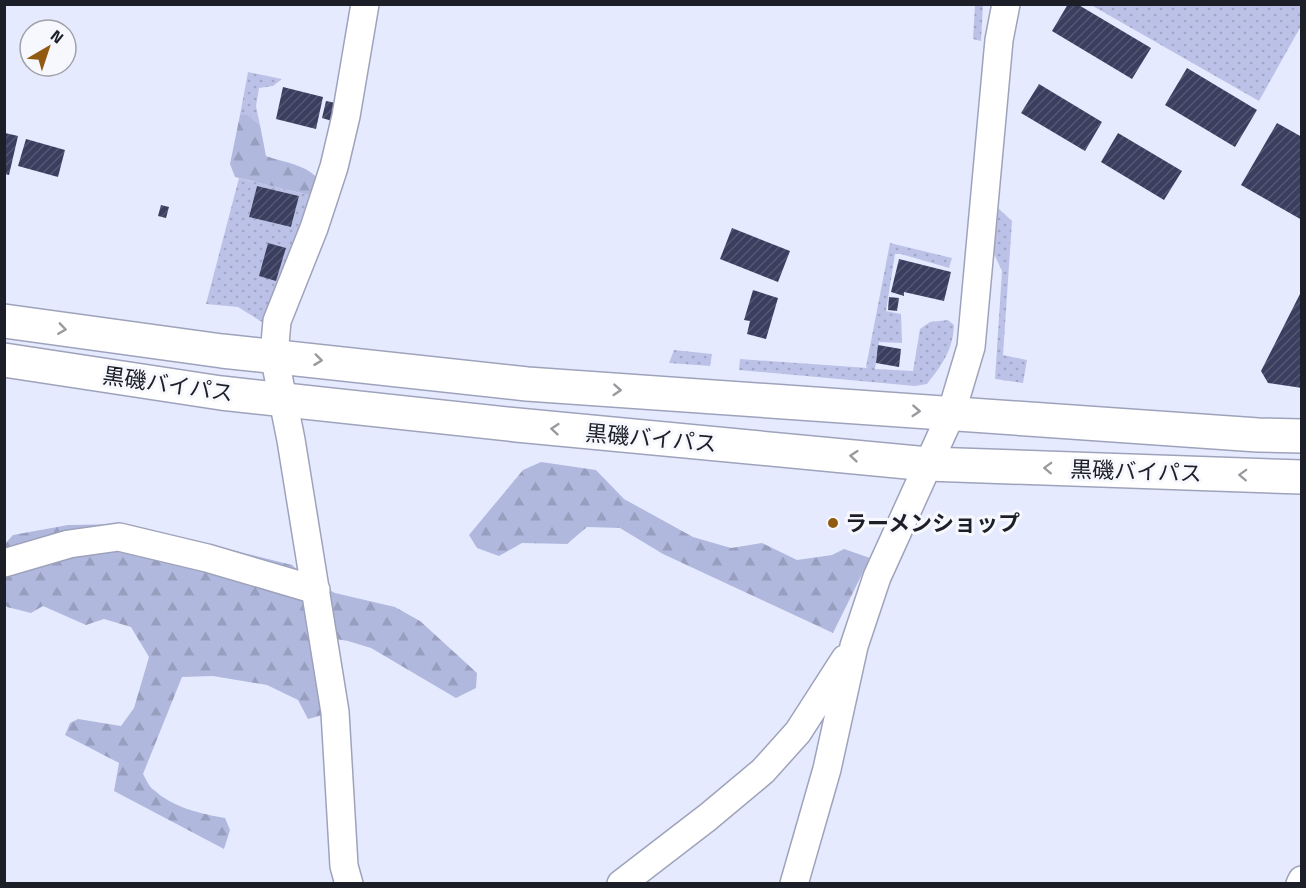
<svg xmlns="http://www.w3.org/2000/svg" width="1306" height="888" viewBox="0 0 1306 888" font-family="'Titillium Web','Noto Sans JP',sans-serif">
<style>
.grass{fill:url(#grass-dots);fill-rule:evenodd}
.forest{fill:url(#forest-firs)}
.building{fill:url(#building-hatch)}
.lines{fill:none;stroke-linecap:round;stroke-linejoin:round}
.minor-casing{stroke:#9ea3bb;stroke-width:30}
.highway-casing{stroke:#9ea3bb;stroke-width:36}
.minor{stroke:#fff;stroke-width:27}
.highway{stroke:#fff;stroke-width:33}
.oneway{stroke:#999a9e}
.poi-dot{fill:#905a10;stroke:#f7f8fd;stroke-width:2}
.labels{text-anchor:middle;stroke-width:6;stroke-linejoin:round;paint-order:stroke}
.street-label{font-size:22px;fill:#1d1f28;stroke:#f7f8fd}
.poi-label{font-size:22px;font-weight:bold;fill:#1d1f28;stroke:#f7f8fd;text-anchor:start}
</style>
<defs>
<pattern id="grass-dots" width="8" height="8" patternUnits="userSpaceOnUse" patternTransform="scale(1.5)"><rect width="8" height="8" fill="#bcc2e7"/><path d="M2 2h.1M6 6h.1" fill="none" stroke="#a1a6c6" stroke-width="1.8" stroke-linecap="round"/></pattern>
<pattern id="forest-firs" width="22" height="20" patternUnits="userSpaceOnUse" patternTransform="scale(1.5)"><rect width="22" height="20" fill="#b1b8de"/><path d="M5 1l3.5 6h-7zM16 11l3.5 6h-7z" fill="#989ebe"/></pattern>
<pattern id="building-hatch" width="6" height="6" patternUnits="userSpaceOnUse" patternTransform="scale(1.5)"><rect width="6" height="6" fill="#3b3f5f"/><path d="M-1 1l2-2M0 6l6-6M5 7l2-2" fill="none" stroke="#555872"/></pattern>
</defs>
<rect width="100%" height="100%" fill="#e6eaff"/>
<path class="grass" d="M975,5H983L981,41L973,39Z
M1091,5H1301V26L1259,101Z
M248,72L282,79L273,86L259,88L256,106L260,125L248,115H240Z
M239,178L313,196L265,324L238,307L206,304ZM257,186L299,196L291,227L249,217ZM286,249L276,280L260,276Z
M998,208L1012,221L1003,355L1027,360L1023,383L995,379L1002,271L994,254Z
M890,243L952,258L949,268L901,254H895L886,311L901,314L902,343L879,342L875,369L913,371L920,329L930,322L948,320L954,325C953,350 942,365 927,384L915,386L739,370L740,359L868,368L866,367Z
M674,350L712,354L710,366L669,363Z"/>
<path class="forest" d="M240,115H248L260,125L266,156C282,162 310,165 319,181L313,196L235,177L230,164Z
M541,462L596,470L624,499L693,537L731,548L762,543L797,560L832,555L844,549L870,558L833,633L663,554L620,528L587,527L567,544L522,543L499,556L477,548L469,535L523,470Z
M127,524L292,565L305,577L335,593L395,607L420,621L477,673L476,688L456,698L371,648L348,641L318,636L323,715L308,719L298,700L267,685L213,676L182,677L143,774C146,779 149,787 154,790C172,807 201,814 225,818L230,830L224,849L114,791L119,763L65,735L70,723L78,719L121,726L134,708L149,657L131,627L104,619L86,625L43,606L31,613L7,607L4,602V545L13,535L68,525Z"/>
<path class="building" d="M1068,4H1077L1151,48L1132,79L1052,31Z
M1187,68L1257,110L1235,147L1165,105Z
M1039,84L1102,122L1085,151L1021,113Z
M283,87L323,97L316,129L276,119Z
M326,101L336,103L332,121L322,118Z
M1277,123L1302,137V220L1241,185Z
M5,133L18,136L9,175L5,174Z
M1118,133L1182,171L1164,200L1101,162Z
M26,139L65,150L58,177L18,166Z
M257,186L299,196L291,227L249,217Z
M161,205L169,207L166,218L158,216Z
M732,228L790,251L778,282L720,259Z
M268,243L286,248L276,281L259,276Z
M899,259L951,272L944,301L904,292V296L891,292Z
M753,290L778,298L766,339L747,334L750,321L744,320Z
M1302,290V388L1268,383L1261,371Z
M889,297L899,298L897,311L888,310Z
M878,345L901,349L899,367L876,363Z"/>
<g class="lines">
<defs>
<path id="minor" d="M4,563L69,544L119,537L207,558L316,590
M349,884L344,866L335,712L291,440L274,355L277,321L314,228L334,167L346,116L365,4
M621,884L708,817L763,771L798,732L845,659
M794,884L827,769L854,646L877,577L951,414L971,347L999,40L1006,4
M1300,884L1302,880"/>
<path id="highway" d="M4,321L222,351L527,384L1258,435L1302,436
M4,360L221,393L517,425L928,464L1302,477"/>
</defs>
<use href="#minor" class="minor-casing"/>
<use href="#highway" class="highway-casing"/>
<use href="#minor" class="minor"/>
<use href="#highway" class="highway"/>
</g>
<defs><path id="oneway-chevron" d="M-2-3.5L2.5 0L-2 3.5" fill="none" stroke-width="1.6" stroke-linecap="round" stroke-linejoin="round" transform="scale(1.5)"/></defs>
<g class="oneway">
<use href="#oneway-chevron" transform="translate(62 329) rotate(8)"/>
<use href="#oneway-chevron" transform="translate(318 360) rotate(7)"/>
<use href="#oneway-chevron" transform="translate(617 390) rotate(4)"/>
<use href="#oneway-chevron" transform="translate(916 411) rotate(4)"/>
<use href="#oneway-chevron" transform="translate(555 429) rotate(-175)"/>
<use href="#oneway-chevron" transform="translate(854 456) rotate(-175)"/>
<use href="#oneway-chevron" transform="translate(1048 468) rotate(-178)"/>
<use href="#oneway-chevron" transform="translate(1243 475) rotate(-178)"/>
</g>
<circle class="poi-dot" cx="833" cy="523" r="6"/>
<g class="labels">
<g class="street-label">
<text transform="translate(168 384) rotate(8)" y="8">黒磯バイパス</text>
<text transform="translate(651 438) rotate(5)" y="8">黒磯バイパス</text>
<text transform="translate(1136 471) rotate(2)" y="8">黒磯バイパス</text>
</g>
<g class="poi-label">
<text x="845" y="531">ラーメンショップ</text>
</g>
</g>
<rect width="1306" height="888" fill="none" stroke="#1d1f28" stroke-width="12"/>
<g transform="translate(48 48) rotate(39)"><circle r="28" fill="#f7f8fd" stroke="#a0a1a8" stroke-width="1.5"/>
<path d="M0-4.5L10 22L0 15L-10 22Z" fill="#905a10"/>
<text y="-9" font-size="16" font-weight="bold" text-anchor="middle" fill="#1d1f28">N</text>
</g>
</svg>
